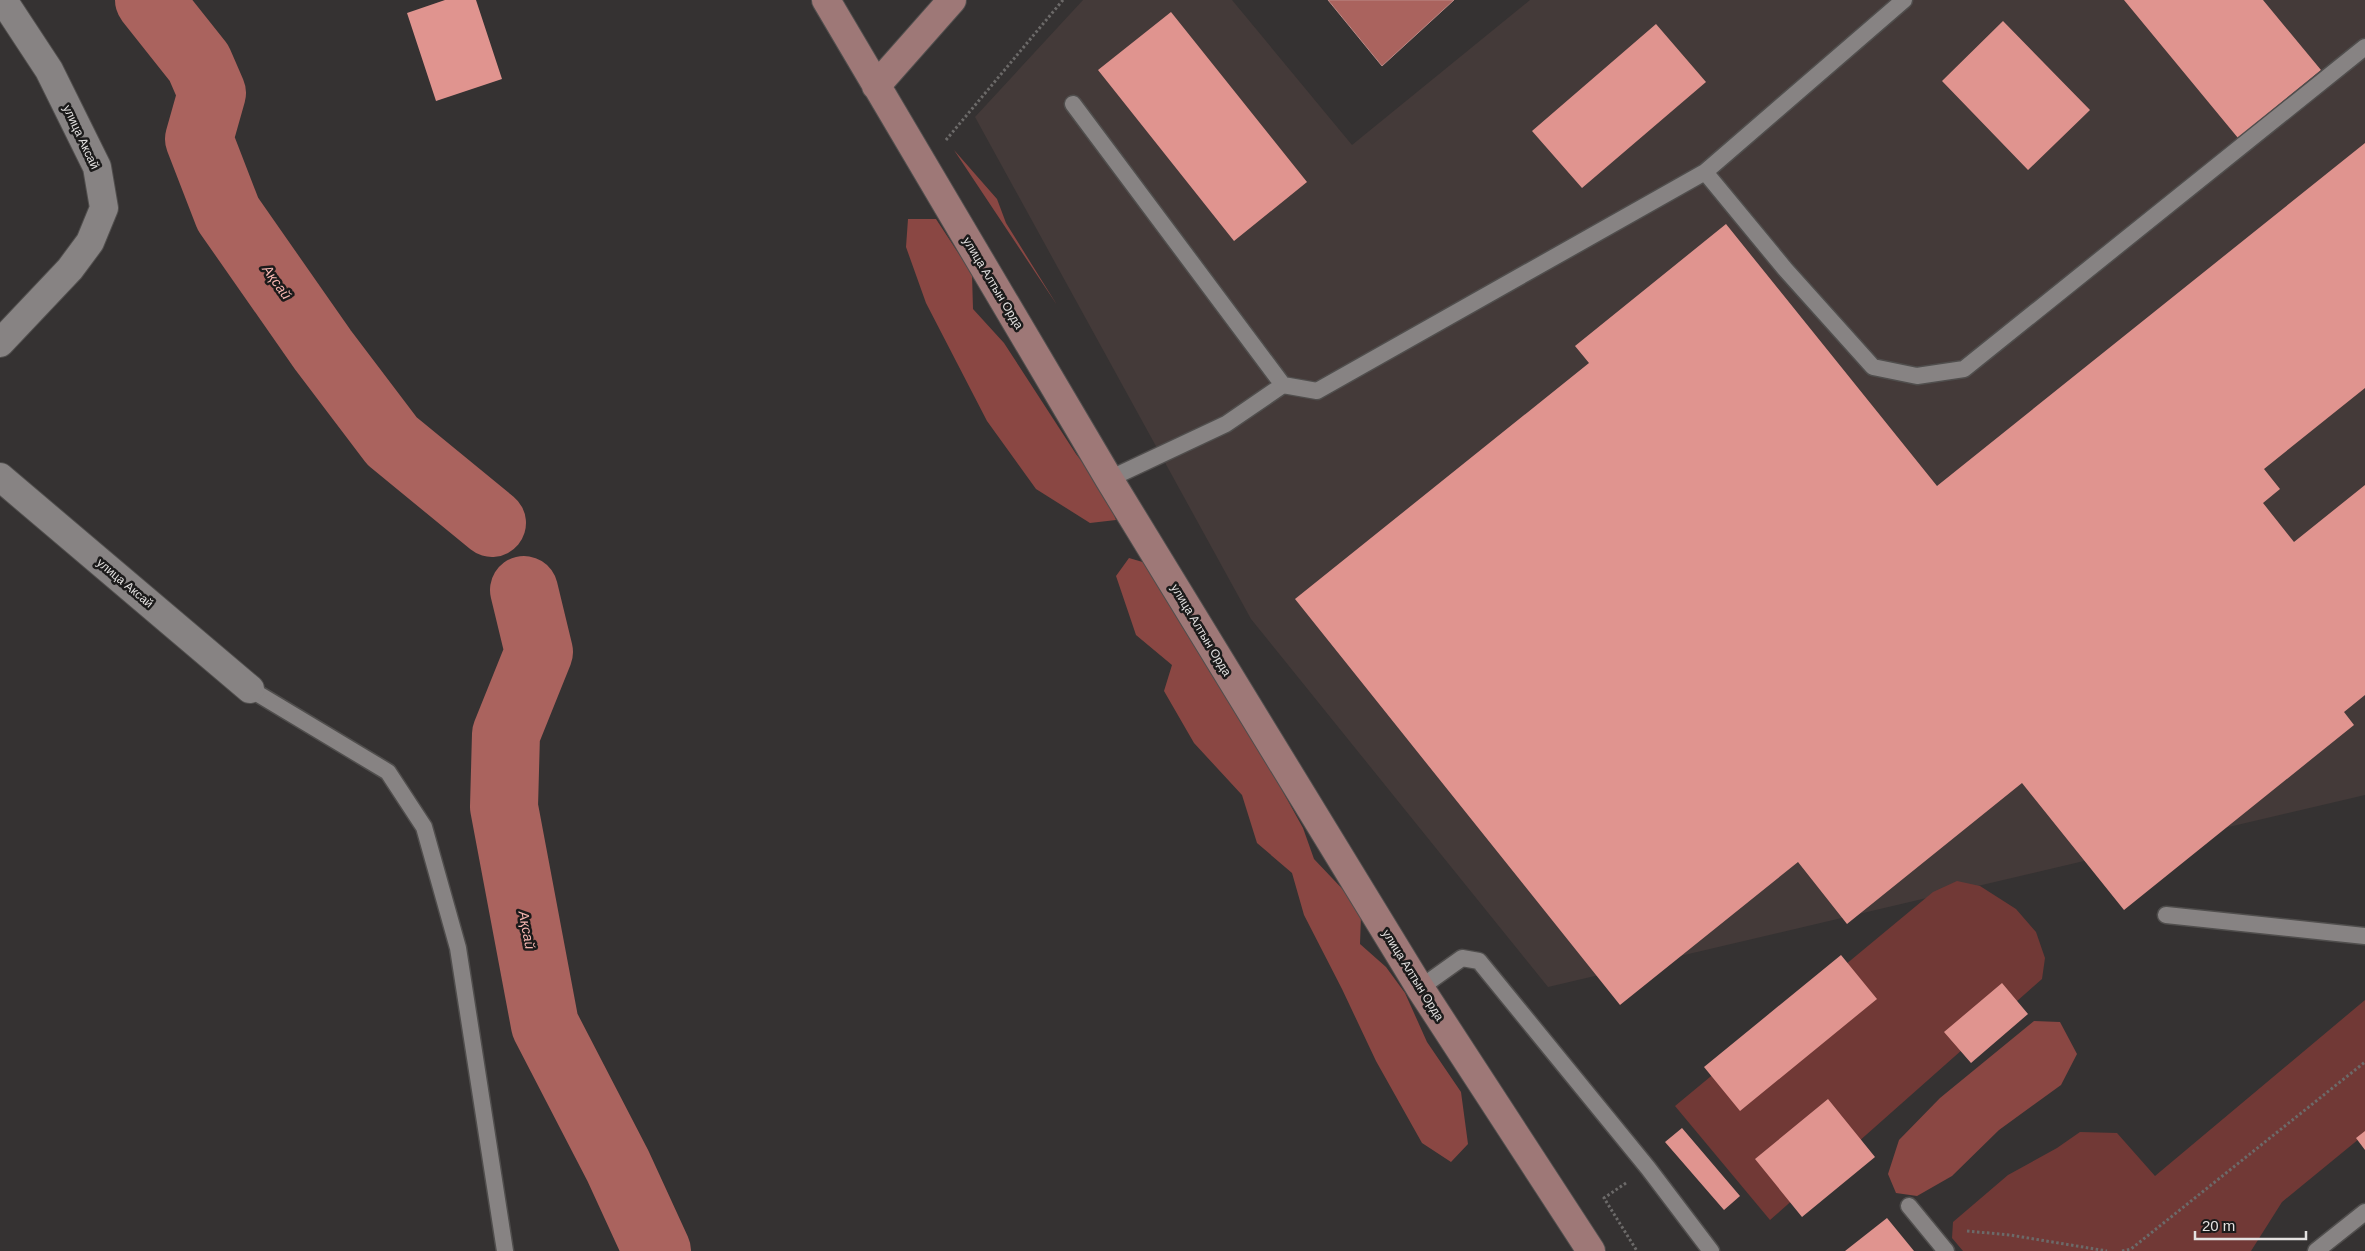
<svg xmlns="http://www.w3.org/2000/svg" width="2365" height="1251" viewBox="0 0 2365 1251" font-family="Helvetica,sans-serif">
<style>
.built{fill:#443a39}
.green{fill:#713936}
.forest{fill:#8a4743}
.water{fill:#aa635e;stroke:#bb8985}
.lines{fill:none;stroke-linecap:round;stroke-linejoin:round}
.river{stroke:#aa635e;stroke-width:68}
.building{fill:#e0948f}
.lane-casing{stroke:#504e4d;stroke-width:19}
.street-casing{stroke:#504e4d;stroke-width:30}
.secondary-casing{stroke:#504e4d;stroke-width:30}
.path{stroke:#6c6a69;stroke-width:3;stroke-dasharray:2.5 2.5;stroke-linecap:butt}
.lane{stroke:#878383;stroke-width:16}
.street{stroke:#878383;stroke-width:28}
.secondary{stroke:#9e7877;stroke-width:28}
.labels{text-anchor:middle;stroke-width:5;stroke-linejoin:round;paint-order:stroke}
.street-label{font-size:12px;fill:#e4e2e1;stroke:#1b1a1a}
.water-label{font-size:14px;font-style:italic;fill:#f4b5b0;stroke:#1b1a1a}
</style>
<rect width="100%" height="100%" fill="#353232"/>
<path class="built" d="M1083,0H1232L1352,145L1530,0H2365V795L1548,987L1251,619L975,117Z"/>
<path class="green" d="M1957,881L1980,886L2016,909L2036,932L2045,958L2042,979L1770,1220L1675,1106L1933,892Z
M2365,1000V1134L2282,1202L2251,1251H1963L1952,1238L1953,1222L2008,1175L2057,1148L2080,1132L2117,1133L2155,1176Z"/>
<path class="forest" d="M954,150L997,199L1006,223L1057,305Z
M908,219H936L972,274L973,309L1004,343L1076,454L1104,490L1116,520L1090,523L1036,489L987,421L926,303L906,247Z
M1129,558L1146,563L1268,765L1303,828L1314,859L1350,897L1361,916L1360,944L1386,967L1405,993L1427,1042L1461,1092L1468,1144L1451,1162L1422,1143L1376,1061L1342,989L1304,915L1292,873L1257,843L1242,795L1194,743L1164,691L1172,665L1136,635L1116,576Z
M2034,1021L2060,1022L2077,1054L2061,1085L1999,1130L1952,1176L1917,1196L1896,1193L1888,1174L1899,1140L1940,1098Z"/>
<path class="water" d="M1328,0H1454L1382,66Z"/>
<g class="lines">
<path class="river" d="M149,0L199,63L212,93L199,139L228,214L323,350L392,441L492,523
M524,590L539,652L506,734L504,807L545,1025L618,1166L657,1251"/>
</g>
<path class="building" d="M445,0H476L502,79L436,101L407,13Z
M2124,0H2263L2321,70L2238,138Z
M1171,12L1307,182L1234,241L1098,70Z
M2003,21L2090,110L2028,170L1942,81Z
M1656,24L1706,82L1582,188L1532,131Z
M2365,143V388L2264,469L2280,489L2263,503L2294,542L2365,485V695L2344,712L2354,725L2124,910L2022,783L1847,924L1798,862L1620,1005L1295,599L1589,363L1575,346L1726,224L1937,486Z
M1841,955L1877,999L1740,1111L1704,1067Z
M2002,983L2028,1014L1971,1063L1944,1032Z
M1828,1099L1875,1157L1802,1217L1755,1159Z
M1682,1128L1740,1196L1724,1210L1665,1142Z
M2365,1131V1150L2356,1138Z
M1887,1218L1914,1251H1845Z"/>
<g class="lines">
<defs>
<path id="lane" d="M1073,104L1283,385L1317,391L1705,172L1904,0
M1705,172L1785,269L1873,367L1917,376L1964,369L2365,47
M1109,479L1226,424L1283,385
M250,689L388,772L424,827L458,948L505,1251
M2166,915L2365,936
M1420,988L1462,958L1479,961L1648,1168L1711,1251
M1909,1206L1946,1251
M2316,1251L2365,1212"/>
<path id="street" d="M0,343L70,269L90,242L104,208L97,167L49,70L3,0
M0,477L250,689"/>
<path id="secondary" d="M826,0L1109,479L1420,988L1591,1251
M876,86L952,0"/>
</defs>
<use href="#lane" class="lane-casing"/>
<use href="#street" class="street-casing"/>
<use href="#secondary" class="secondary-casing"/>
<path class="path" d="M946,140L1063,0
M1626,1183L1604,1198L1637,1251
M1967,1231L2010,1235L2107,1251
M2122,1251L2131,1249L2365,1062"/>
<use href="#lane" class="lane"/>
<use href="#street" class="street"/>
<use href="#secondary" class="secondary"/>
</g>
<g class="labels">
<g class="street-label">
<text transform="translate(81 137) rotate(65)" y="4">улица Аксай</text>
<text transform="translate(993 283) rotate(59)" y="4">улица Алтын Орда</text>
<text transform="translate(125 583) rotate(40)" y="4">улица Аксай</text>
<text transform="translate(1201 630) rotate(59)" y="4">улица Алтын Орда</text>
<text transform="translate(1413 975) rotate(58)" y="4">улица Алтын Орда</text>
</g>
<g class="water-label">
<text transform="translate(277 282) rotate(54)" y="5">Ақсай</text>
<text transform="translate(527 930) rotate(79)" y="5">Ақсай</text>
</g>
</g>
<path d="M2195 1231v8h111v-8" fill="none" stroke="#e4e2e1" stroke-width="2.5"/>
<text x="2202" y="1231" font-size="15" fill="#e4e2e1" stroke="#1b1a1a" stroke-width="4" paint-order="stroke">20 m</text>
</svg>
